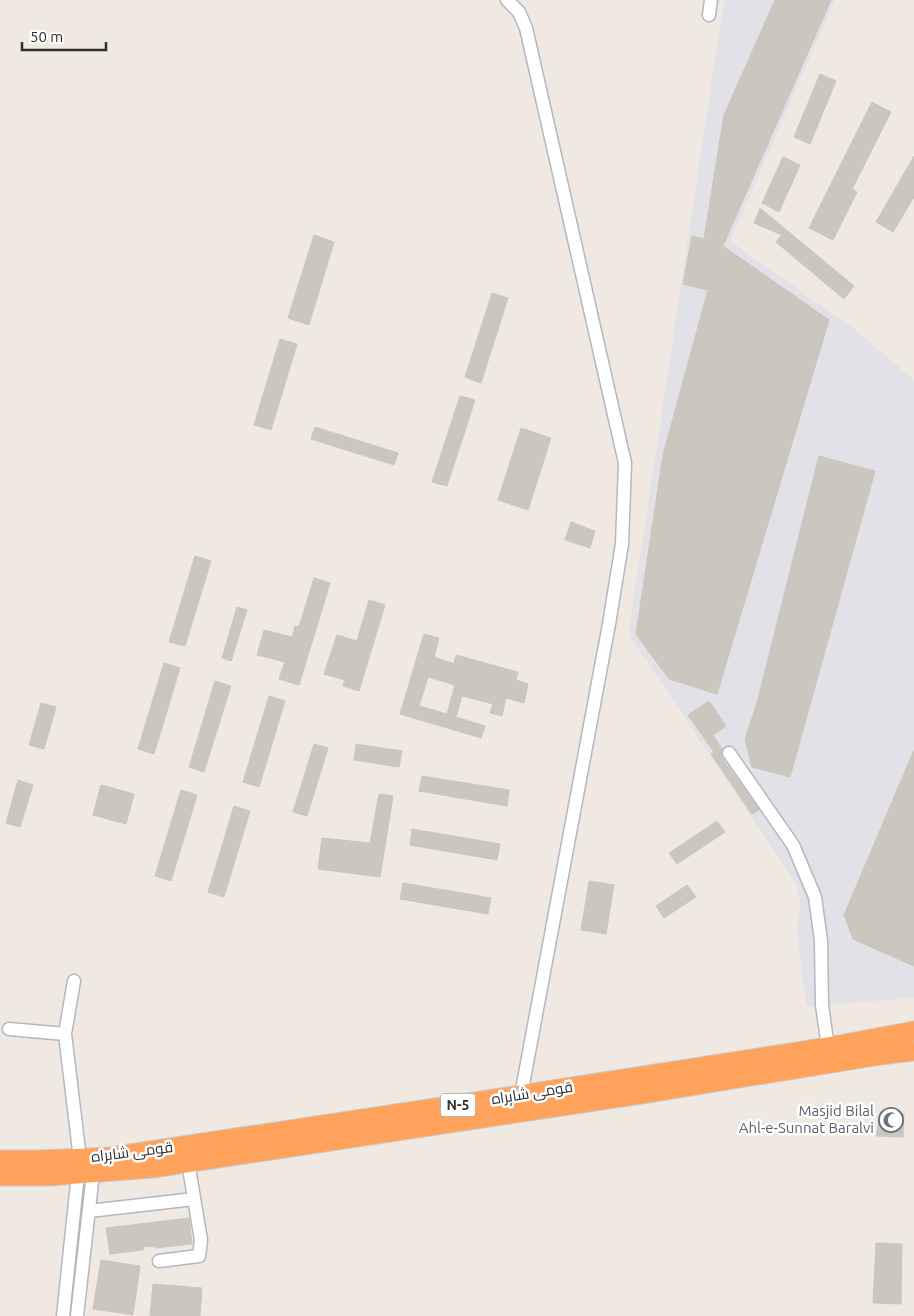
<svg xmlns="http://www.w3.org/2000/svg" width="914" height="1316" viewBox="0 0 914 1316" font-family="Ubuntu,Cairo,sans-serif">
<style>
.industrial{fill:#e3e1e8}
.building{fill:#cbc7bf;stroke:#cbc5ba;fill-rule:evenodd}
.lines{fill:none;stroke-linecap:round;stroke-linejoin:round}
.minor-casing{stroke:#b4b7c1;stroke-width:15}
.highway-casing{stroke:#c9c9c9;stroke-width:21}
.minor{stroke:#fff;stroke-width:12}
.highway{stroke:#ffa35c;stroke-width:19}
.labels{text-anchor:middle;stroke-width:5;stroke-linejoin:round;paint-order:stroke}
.shield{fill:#fff;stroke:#6d6d6d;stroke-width:1}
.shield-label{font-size:14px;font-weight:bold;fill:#2e2e2e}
.street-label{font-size:15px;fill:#2e2e2e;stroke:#fff}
.worship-label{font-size:15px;fill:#5b616d;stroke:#fff;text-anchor:end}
</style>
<rect width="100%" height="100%" fill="#efe9e1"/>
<path class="industrial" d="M724,0H835L730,241L858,332L914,380V998L806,1006L797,929L801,906L796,884L631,638L629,630Z"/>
<path class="building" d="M775,0H831L723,246L829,320L717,694L669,679L636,634L663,455L708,290L683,284L692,236L704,239L724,115Z
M820,74L836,81L810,144L794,137Z
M872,102L891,112L852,189L857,192L833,240L809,228Z
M914,156V197L893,232L876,222Z
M783,157L800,165L779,212L762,203Z
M760,208L854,286L844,299L776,242L782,235L754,223Z
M314,235L334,242L309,325L288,318Z
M492,293L508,298L481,383L465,377Z
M280,339L297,344L271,430L254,425Z
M460,396L475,400L447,486L432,482Z
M315,427L398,453L394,465L311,439Z
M521,428L551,438L528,510L498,500Z
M819,456L875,471L790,777L752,767L745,739L757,703Z
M571,522L595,531L590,548L565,540Z
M195,556L211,561L185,646L169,642Z
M314,578L330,583L299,685L279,679L285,662L257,655L264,630L292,637L295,626L299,627Z
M369,600L385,605L359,691L343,686L345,680L324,674L337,635L357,641Z
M237,607L247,610L231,661L222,658Z
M424,634L439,638L434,657L454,664L456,655L518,672L516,680L528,684L524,703L506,698L502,716L490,713L493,704L462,696L456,717L485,726L481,738L400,714ZM428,677L455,685L447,714L419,706Z
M164,663L180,668L154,754L138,749Z
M215,681L231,686L204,772L189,767Z
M269,696L285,701L259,787L243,782Z
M709,701L726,726L713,735L722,749L721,753L722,758L759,810L752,814L711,754L714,752L688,715Z
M41,703L56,707L44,749L29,745Z
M314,744L328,748L307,816L293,812Z
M356,744L402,751L399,767L354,760Z
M914,750V966L853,939L844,915Z
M422,776L509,790L507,806L419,791Z
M18,780L33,785L20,827L6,823Z
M101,785L134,794L126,824L93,815Z
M181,790L197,795L171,881L155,876Z
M379,794L393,796L380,877L318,869L322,838L370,843Z
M234,806L250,811L224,897L208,892Z
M717,821L725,832L677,864L669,853Z
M412,829L500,844L497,860L410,845Z
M589,881L614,885L606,934L581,930Z
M403,883L491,898L488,914L400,899Z
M687,885L696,897L664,918L656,906Z
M881,1112L904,1114L903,1137L876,1136Z
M189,1218L192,1244L156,1248V1247L144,1246L143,1250L110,1254L106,1228Z
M876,1243L902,1244L901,1304L873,1303Z
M101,1260L140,1266L133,1315L93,1309Z
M153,1284L202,1288L200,1316H150Z"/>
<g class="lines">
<defs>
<path id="minor" d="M507,0L519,12L526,28L625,463L622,544L609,624L521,1095
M709,15L711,0
M729,753L793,845L815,897L821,941L822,1005L828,1047
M74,981L65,1034L80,1159
M9,1029L65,1034
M89,1211L194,1199
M159,1261L199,1256L201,1240L188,1162
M63,1316L78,1174
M77,1316L93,1173"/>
<path id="highway" d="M0,1160H40L110,1157L521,1095L828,1047L914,1031
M0,1176H50L152,1168L641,1094L880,1055L914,1051"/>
</defs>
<use href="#minor" class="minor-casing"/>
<use href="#highway" class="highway-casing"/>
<use href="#minor" class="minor"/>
<use href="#highway" class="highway"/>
</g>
<defs>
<symbol id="mosque-ring" viewBox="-11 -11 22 22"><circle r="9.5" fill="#fff" stroke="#6b7280" stroke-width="1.5"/><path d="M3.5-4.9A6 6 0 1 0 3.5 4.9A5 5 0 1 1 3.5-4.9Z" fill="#6b7280"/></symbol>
</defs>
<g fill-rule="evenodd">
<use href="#mosque-ring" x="877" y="1106" width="28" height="28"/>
</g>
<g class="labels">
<rect class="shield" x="440.5" y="1093.5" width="35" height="23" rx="4"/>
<g class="shield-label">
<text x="458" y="1110">N-5</text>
</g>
<g class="street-label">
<text transform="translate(532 1093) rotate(-9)" y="5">قومی شاہراہ</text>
<text transform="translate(132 1152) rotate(-7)" y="5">قومی شاہراہ</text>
</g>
<g class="worship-label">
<text x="874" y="1116">Masjid Bilal<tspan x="874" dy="17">Ahl-e-Sunnat Baralvi</tspan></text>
</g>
</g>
<path d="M22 42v8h84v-8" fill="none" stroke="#2e2e2e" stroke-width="2.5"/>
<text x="30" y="42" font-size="15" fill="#2e2e2e" stroke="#ffffff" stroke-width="4" paint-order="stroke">50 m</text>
</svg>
